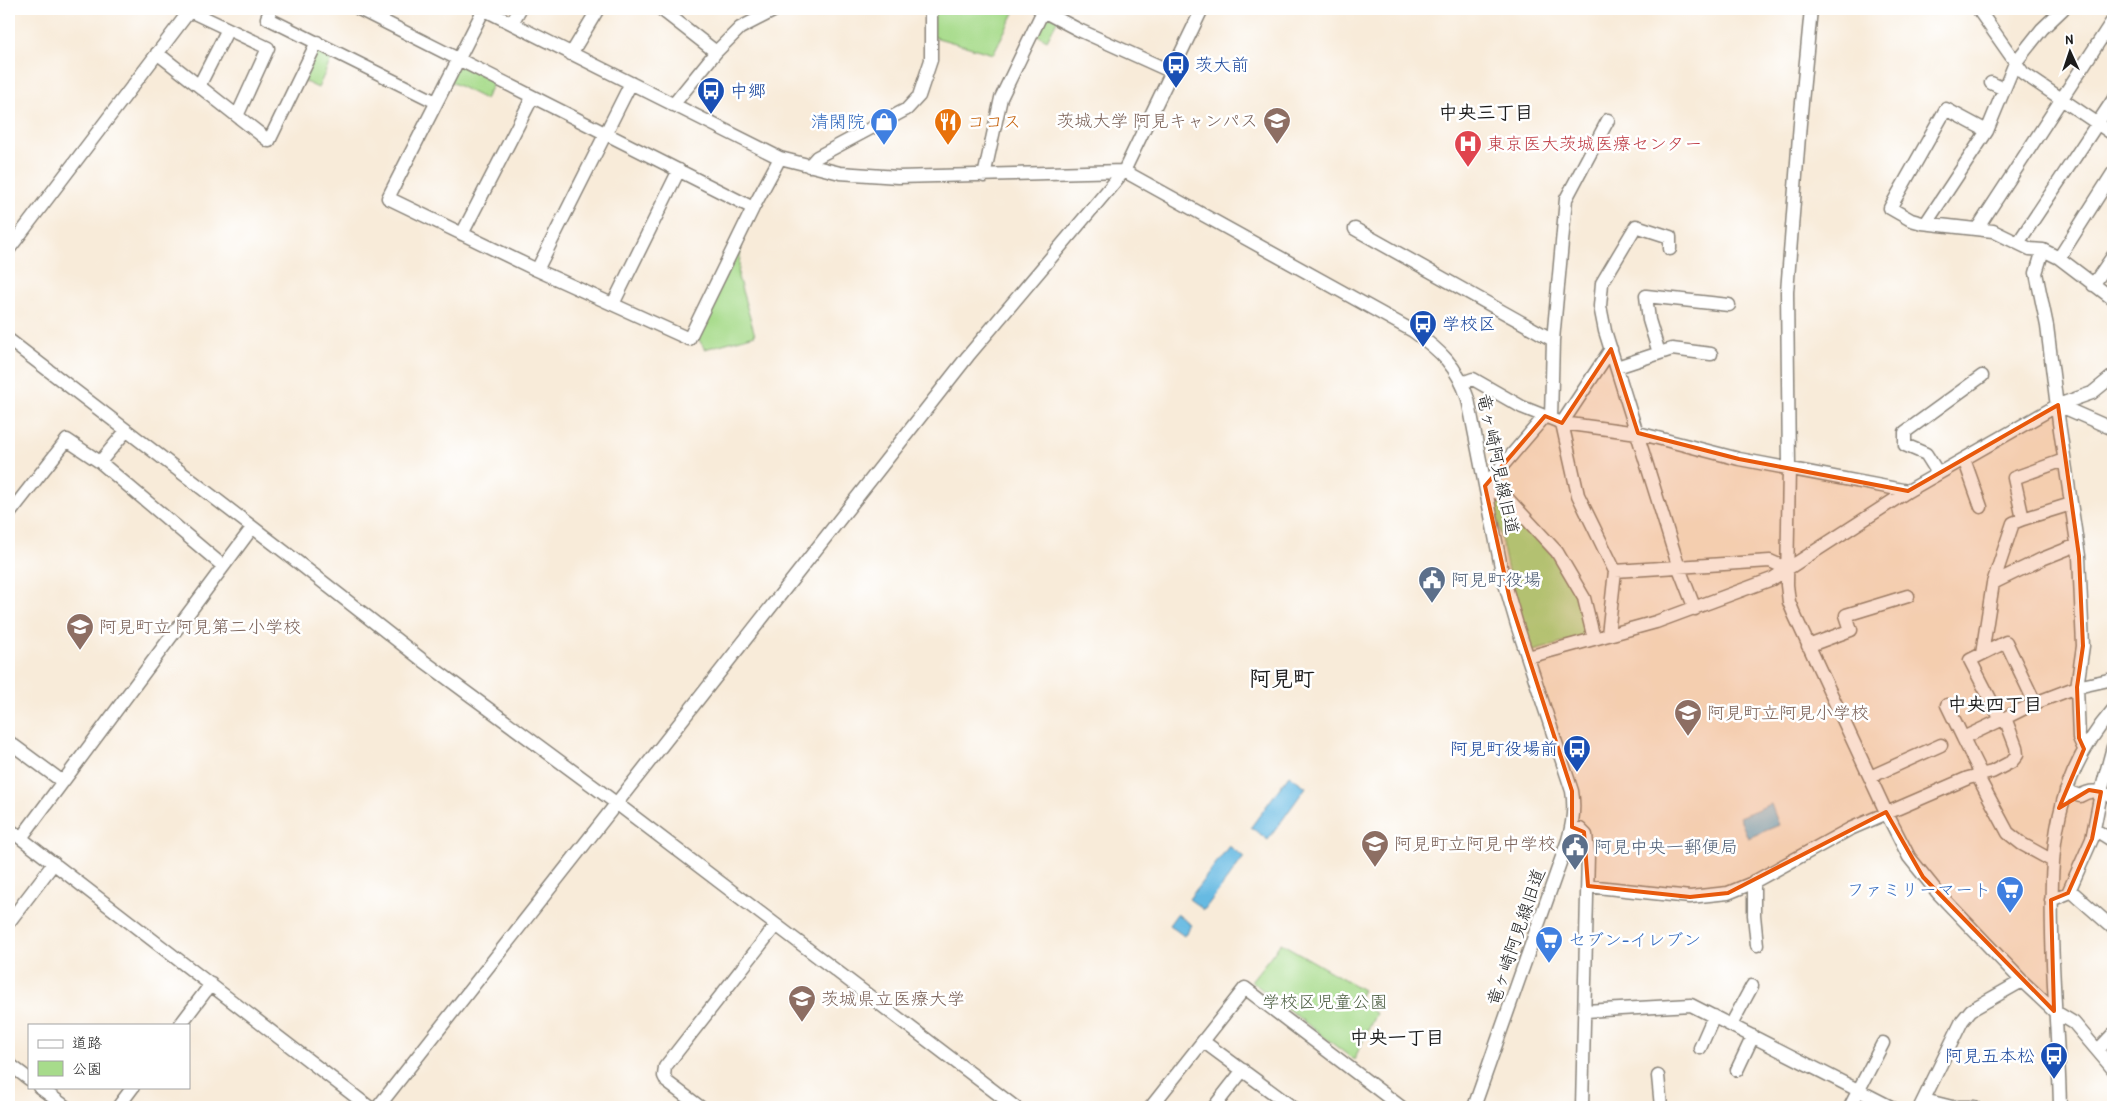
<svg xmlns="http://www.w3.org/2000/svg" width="2122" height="1116" viewBox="0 0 2122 1116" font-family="'Patrick Hand','Klee One',sans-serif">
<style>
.green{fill:#a7db8b;stroke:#627c54}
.water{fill:#66bae2;stroke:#416b7f}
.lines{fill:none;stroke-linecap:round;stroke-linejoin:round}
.minor-casing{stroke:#8a847a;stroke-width:15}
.minor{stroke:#fff;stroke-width:12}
.marked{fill:#e8590c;fill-opacity:0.2;stroke:#e8590c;stroke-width:4;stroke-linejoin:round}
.labels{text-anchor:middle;stroke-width:5;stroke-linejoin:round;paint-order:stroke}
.transit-label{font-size:18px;fill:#164399;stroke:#fff;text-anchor:start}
.education-label{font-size:18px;fill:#785e54;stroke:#fff;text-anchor:start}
.shop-label{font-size:18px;fill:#366cbe;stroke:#fff;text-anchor:end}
.food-label{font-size:18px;fill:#c56008;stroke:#fff;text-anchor:start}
.health-label{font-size:18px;fill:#be3a42;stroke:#fff;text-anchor:start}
.street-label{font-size:18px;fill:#1c1c1c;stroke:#fff}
.service-label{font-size:18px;fill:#4e5e75;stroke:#fff;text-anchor:start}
.park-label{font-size:18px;fill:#4d5f43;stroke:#fff}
.neighbourhood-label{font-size:19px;font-weight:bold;fill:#1c1c1c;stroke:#fff}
.district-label{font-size:22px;font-weight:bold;fill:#1c1c1c;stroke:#fff}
</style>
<rect width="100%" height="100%" fill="#fff"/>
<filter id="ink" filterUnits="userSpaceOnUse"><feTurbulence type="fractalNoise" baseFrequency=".02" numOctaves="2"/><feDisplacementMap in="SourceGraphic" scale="10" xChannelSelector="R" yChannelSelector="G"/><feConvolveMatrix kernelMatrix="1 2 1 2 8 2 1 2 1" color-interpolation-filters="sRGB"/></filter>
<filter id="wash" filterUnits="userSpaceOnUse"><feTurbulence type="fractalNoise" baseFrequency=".0096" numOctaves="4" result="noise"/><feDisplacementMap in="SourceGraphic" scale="20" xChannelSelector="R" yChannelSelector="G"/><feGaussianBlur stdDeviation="1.12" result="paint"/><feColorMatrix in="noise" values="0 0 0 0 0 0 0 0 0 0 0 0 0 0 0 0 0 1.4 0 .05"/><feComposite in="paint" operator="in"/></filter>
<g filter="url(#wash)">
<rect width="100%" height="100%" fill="#f8ebd9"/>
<path class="green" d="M931,9H1016L993,54L931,36Z
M1043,11L1058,19L1047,40L1033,32Z
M317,42L335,51L318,88L299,79Z
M458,59L496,78L485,99L447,80Z
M741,246L738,277L755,335L705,349L697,337L691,339Z
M1492,493L1522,522L1563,567L1583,610L1589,636L1530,652L1507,567Z
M1281,943L1363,990L1357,1001L1376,1013L1354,1060L1251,981Z"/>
<path class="water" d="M1289,775L1306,787L1268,840L1251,827Z
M1771,804L1779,825L1748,838L1739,817Z
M1229,846L1244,857L1204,910L1189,899Z
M1177,914L1192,925L1184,936L1169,925Z"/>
</g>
<g filter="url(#ink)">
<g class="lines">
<defs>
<path id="minor" d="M271,9L267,18L436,102
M359,9L753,208
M483,9L780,158L840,173L898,177L1124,171L1413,331C1441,351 1457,366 1468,399L1503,577L1517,625L1572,791C1575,808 1573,823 1568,840L1474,1107
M484,9L388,198L537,270L689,339L753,208L780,158
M661,9L716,52
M1039,9L1079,30L1172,72
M1811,9L1800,123L1787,292L1789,467L1787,585L1789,602L1794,614L1886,812L1909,857L1938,893L2022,981L2054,1011L2074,1023L2113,1069
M1978,9L2023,73L2113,134
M190,11L268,48L237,116
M512,23L520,9
M157,53L269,141L317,42
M571,54L598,9
M1991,83L2004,89
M199,86L228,29
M673,105L716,52L740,28L777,9
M1987,131L1946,109L1890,208L1911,220L1922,223L1993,231L2030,249L2043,250L2059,258L2113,299
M809,166L817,157L907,109L919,96L931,60V9
M984,176L1001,98L1043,11
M1926,223L1987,131L2015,63L2042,29L2063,9
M1355,229L1553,340
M1977,229L2113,20
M462,234L532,98
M2018,243L2113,100
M9,249L191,9
M1670,249V237L1636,226L1602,283L1600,306L1605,331L1679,568L1695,609
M2043,250L2036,273L2047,326L2059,423L2079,556L2083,646L2077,687L2079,738L2084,749
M2059,258L2113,173
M537,270L631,83
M2093,285L2113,256
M613,304L679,170
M9,340L286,553L421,659L616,803L1015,1107
M1659,353L1649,320L1646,296L1729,305
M1617,367L1672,349L1711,354
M1462,383L1473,379L1522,407L1562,423L1638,433L1739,459L1908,491
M2058,405L2113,429
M1545,416L1485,486L1507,498L1557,552L1584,598L1594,639
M1551,418L1553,340L1566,199L1608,120
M1964,459L1981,507
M2064,460L2014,478L2023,519L2071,504
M100,462L126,431
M1938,473L1926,454L1905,445V432L1982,376
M9,514L67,440L100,462L223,566
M2023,519L2013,523L1993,583L2042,559L2077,545
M1615,571L1770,561L1788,569
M1993,583L1982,654L2006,642L2035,703L2077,687L2113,679
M1608,635L1615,571L1578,495L1562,423L1611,349
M1808,646L1851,630L1846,615L1908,596
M1982,654L1970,660L2001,720L2035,703
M1528,657L1656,622L1772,579L1908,491L2058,405L2092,393L2113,376
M1947,705L1963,738L2001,720
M1963,738L1979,770L1978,777L2008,833L2022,844L2051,860
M9,742L63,782
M1870,777L1941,745
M2066,791L2080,796C2092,788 2101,792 2113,797
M1572,827L1580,829L1586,835L1588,854L1582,1107
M9,829L369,1107
M2094,829L2113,841
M21,838L252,528
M1754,881V915L1757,945
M1588,886L1690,897L1728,893L1750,884L1850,829L1968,778L1992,772L2011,762L2017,755L2016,747L2005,718
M2070,890L2113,928
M2051,900L2068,893L2092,839L2102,788L2113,747
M9,922L54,863
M1585,1011L1691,1005L1891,1107
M180,1025L211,984
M1731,1025L1752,986
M1204,1042L1292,1107
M1700,1048L1714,1016
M2098,1050L2113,1034
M9,1064L29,1079
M1737,1070L1753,1036
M1658,1076L1661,1107
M39,1087L66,1107
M1924,1100L1952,1107H1974
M118,1107L133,1087
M378,1107L968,356L1124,171L1202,9
M700,1107L667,1082L664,1076L665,1067L776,925
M1151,1107L1245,988L1401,1107
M1214,1107L1243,1070
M1850,1107L1883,1043
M1920,1107L1962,1021L1971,1010L2022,981
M2060,1107C2059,1049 2053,992 2052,933C2050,848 2054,778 2113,710"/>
</defs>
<use href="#minor" class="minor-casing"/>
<use href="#minor" class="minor"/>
</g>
</g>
<path class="marked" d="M1611,349L1638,433L1739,459L1908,491L2058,405L2079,556L2083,646L2077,687L2079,738L2084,749L2059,808L2089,790L2101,792L2092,839L2068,893L2051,900L2054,1011L1923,877L1886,812L1728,893L1690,897L1588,886L1584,832L1572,827V791L1510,600L1485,486L1545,416L1562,423Z"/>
<defs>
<symbol id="bus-pin" viewBox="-11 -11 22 30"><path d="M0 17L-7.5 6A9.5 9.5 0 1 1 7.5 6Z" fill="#1a4fb4" stroke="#fff"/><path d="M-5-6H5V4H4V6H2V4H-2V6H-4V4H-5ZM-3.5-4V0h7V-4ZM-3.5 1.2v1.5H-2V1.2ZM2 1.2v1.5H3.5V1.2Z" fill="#fff"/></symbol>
<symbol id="university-pin" viewBox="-11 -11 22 30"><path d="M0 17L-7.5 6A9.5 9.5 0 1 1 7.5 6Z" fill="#8d6e63" stroke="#fff"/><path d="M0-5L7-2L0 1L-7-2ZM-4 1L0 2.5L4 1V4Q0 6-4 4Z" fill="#fff"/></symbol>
<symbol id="shop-pin" viewBox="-11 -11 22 30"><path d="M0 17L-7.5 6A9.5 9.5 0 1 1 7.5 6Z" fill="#3f7fe0" stroke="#fff"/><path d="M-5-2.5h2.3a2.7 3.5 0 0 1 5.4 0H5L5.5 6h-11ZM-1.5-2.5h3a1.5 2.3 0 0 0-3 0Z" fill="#fff"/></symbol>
<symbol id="restaurant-pin" viewBox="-11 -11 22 30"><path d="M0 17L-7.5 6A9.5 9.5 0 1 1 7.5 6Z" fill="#e8710a" stroke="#fff"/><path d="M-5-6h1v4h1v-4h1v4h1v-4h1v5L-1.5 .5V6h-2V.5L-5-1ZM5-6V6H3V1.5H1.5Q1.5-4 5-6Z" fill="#fff"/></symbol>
<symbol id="hospital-pin" viewBox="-11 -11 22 30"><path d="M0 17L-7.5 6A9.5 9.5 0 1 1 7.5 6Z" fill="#e0444e" stroke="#fff"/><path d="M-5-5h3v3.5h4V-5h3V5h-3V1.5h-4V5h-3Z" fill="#fff"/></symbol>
<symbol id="civic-pin" viewBox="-11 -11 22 30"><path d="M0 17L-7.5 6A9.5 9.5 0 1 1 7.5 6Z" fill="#5c6f8a" stroke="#fff"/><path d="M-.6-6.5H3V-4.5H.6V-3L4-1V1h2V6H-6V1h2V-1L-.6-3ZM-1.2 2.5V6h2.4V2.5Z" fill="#fff"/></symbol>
<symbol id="school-pin" viewBox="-11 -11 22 30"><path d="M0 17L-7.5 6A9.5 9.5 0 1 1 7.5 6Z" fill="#8d6e63" stroke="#fff"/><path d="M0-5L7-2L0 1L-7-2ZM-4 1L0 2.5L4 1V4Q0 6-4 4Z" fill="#fff"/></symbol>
<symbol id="supermarket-pin" viewBox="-11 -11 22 30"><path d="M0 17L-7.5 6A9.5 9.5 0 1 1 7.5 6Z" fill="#3f7fe0" stroke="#fff"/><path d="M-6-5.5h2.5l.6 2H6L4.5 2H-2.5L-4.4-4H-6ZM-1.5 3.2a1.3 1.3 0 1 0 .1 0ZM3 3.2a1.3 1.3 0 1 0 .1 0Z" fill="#fff"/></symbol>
</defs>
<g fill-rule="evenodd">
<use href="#bus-pin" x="1160" y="49" width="32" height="43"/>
<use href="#bus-pin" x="695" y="75" width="32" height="43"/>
<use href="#university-pin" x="1261" y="105" width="32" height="43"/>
<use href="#shop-pin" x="868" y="106" width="32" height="43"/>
<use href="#restaurant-pin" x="932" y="106" width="32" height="43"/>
<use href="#hospital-pin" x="1452" y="128" width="32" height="43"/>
<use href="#bus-pin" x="1407" y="308" width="32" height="43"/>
<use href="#civic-pin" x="1416" y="564" width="32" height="43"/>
<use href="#school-pin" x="64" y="611" width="32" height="43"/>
<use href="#school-pin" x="1672" y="697" width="32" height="43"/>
<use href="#bus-pin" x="1561" y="733" width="32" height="43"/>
<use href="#school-pin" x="1359" y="828" width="32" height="43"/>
<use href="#civic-pin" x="1559" y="831" width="32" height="43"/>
<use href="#supermarket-pin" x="1994" y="874" width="32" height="43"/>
<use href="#supermarket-pin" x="1533" y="924" width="32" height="43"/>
<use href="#school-pin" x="786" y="983" width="32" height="43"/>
<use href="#bus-pin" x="2038" y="1040" width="32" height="43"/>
</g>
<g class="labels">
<g class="transit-label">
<text x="1195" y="71">茨大前</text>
<text x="730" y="97">中郷</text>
<text x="1442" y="330">学校区</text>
<text x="1558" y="755" text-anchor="end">阿見町役場前</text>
<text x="2035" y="1062" text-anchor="end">阿見五本松</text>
</g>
<g class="education-label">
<text x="1258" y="127" text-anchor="end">茨城大学 阿見キャンパス</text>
<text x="99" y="633">阿見町立 阿見第二小学校</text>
<text x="1707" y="719">阿見町立阿見小学校</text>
<text x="1394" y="850">阿見町立阿見中学校</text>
<text x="821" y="1005">茨城県立医療大学</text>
</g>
<g class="shop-label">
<text x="865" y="128">清閑院</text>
<text x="1991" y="896">ファミリーマート</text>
<text x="1568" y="946" text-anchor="start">セブン-イレブン</text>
</g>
<g class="food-label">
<text x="967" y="128">ココス</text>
</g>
<g class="health-label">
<text x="1487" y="150">東京医大茨城医療センター</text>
</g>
<g class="street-label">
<text transform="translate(1498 464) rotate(78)" y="6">竜ヶ崎阿見線旧道</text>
<text transform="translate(1516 937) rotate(-71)" y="6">竜ヶ崎阿見線旧道</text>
</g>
<g class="service-label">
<text x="1451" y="586">阿見町役場</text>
<text x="1594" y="853">阿見中央一郵便局</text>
</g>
<g class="park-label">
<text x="1325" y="1008">学校区児童公園</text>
</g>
<g class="neighbourhood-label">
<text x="1486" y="119">中央三丁目</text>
<text x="1995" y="711">中央四丁目</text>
<text x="1397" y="1044">中央一丁目</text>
</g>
<g class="district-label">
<text x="1282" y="686">阿見町</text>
</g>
</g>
<rect width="2122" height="1116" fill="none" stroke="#fff" stroke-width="30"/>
<rect x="28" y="1024" width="162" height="65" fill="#ffffff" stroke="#a4a4a4"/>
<rect x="38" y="1040" width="25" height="8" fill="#ffffff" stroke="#a4a4a4"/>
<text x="72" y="1048" font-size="15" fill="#1c1c1c">道路</text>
<rect x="38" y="1061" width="25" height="15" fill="#a7db8b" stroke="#a4a4a4"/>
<text x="72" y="1074" font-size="15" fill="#1c1c1c">公園</text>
<g transform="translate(2070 52) rotate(357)" stroke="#ffffff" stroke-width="4" paint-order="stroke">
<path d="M0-4L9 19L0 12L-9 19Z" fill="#1c1c1c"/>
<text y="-8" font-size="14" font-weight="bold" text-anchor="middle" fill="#1c1c1c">N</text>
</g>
</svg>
